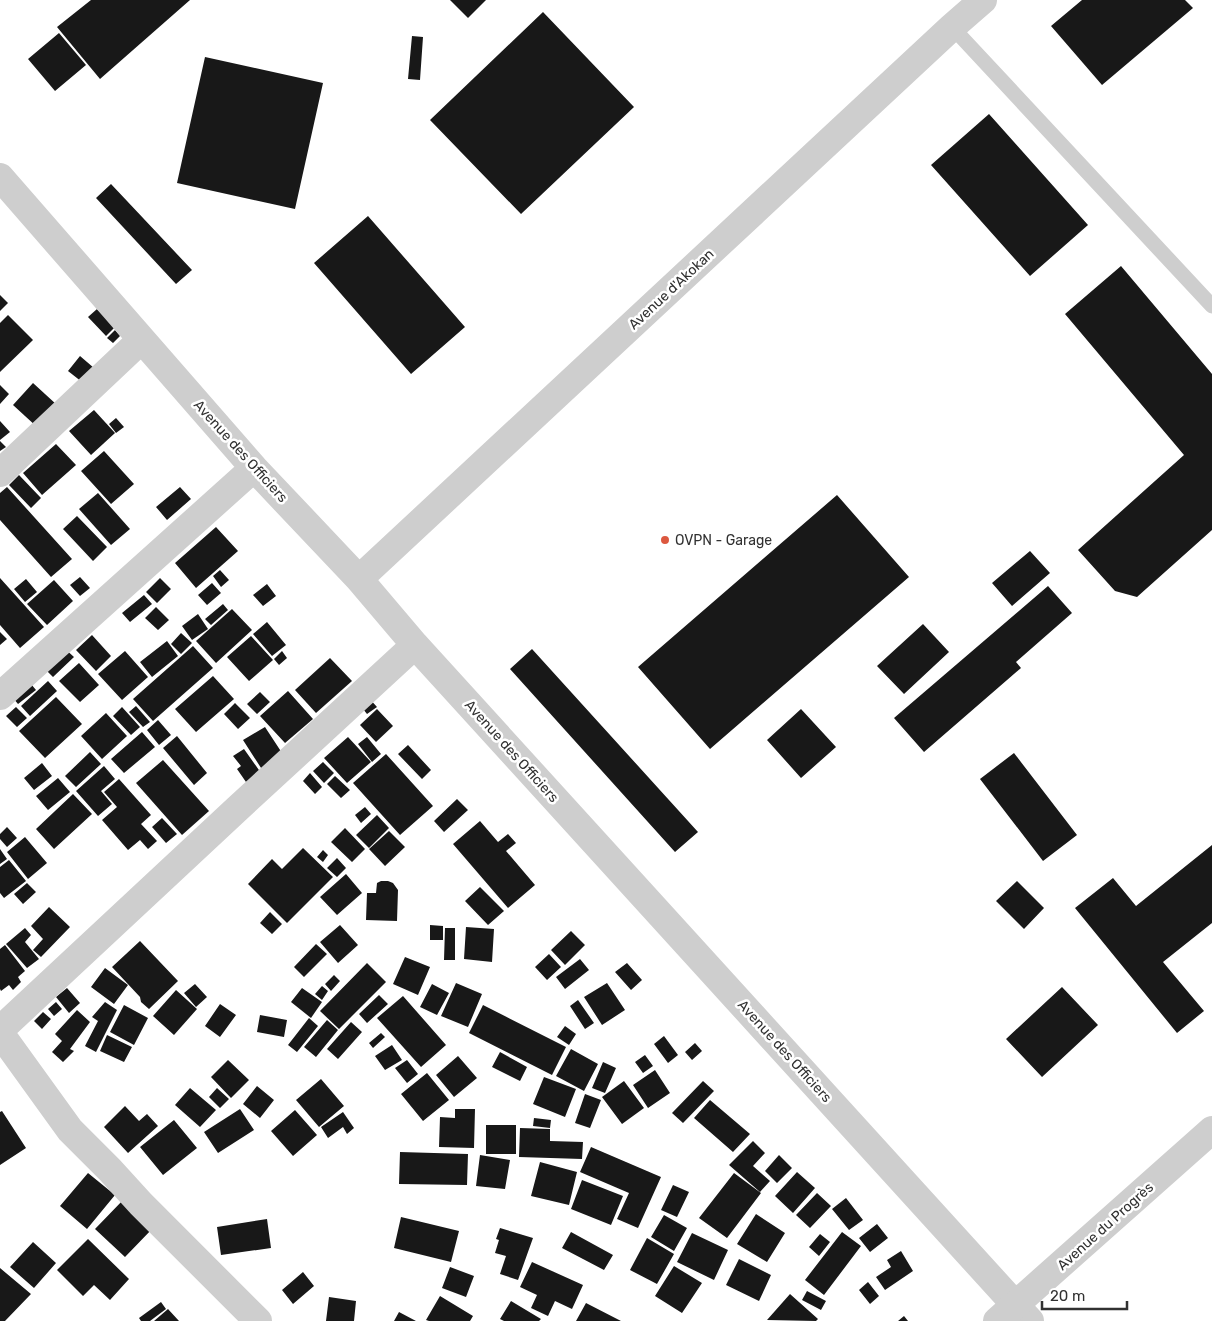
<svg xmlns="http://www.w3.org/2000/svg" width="1212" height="1321" viewBox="0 0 1212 1321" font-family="Rubik,sans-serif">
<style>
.building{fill:#181818}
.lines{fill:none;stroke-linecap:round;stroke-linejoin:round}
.service{stroke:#cecece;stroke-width:15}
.minor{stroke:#cecece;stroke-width:28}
.tertiary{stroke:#cecece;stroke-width:28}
.poi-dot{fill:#dc583f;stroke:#fff;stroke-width:2}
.labels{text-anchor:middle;stroke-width:5;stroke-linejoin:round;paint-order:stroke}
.street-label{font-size:14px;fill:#313131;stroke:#fff}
.poi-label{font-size:14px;fill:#313131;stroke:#fff;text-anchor:start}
</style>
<rect width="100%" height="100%" fill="#fff"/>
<path class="building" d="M91,0H190L100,79L57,27Z
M450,0H486L468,18Z
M1082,0H1185L1193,8L1102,85L1051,26Z
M543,12L634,107L521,214L430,120Z
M59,33L86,65L55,91L28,59Z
M412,36L423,37L420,80L408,79Z
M205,57L323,83L295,209L177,183Z
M989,114L1088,225L1030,276L931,165Z
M111,184L192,270L176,284L96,198Z
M368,216L465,327L411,374L314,263Z
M1121,266L1212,374V530L1137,597L1115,591L1078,550L1184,455L1065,314Z
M0,295L8,303L0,311Z
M97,309L115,327L106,336L88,317Z
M8,315L33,340L0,372V323Z
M115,330L120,336L113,343L107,338Z
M80,356L94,368L82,382L68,371Z
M33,383L57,405L37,427L13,405Z
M0,385L9,394L0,404Z
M94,410L115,433L91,455L69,431Z
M116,418L124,427L116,433L109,424Z
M0,421L10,432L0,440Z
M0,441L6,447L0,451Z
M56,444L76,465L42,495L23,473Z
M104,451L134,484L111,504L81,471Z
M19,475L41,498L31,508L9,485Z
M7,487L72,559L51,577L0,520V493Z
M180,487L191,499L167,520L156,507Z
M98,493L130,529L111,545L79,509Z
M837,495L909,577L710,749L638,667Z
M77,516L107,547L93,561L63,529Z
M216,527L238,551L196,588L175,563Z
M1030,551L1050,573L1012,606L992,583Z
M220,570L229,580L221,587L213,576Z
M80,577L90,588L80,596L70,585Z
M0,578L44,627L20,648L0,625Z
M160,578L171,589L157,603L146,592Z
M26,579L37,592L25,602L14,589Z
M54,580L73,601L47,625L27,604Z
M212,583L221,593L207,605L198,595Z
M267,584L276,596L263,606L253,595Z
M1048,586L1072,613L1016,662L1021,668L924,752L894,718Z
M144,595L152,604L130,622L122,613Z
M223,604L228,610L211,625L205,619Z
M156,607L169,620L158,630L145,618Z
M232,609L252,630L216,663L196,641Z
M198,614L208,629L192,640L182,626Z
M267,622L286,645L272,656L253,634Z
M923,624L949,652L904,694L877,666Z
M0,632L7,639L0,645Z
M181,633L192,643L181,654L171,644Z
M92,635L111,656L96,671L76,650Z
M251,636L273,660L249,681L227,657Z
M167,641L178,656L152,677L140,662Z
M193,646L213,668L153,721L133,699Z
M63,647L74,657L53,677L43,667Z
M532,649L698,832L675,852L510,669Z
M125,651L148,677L122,700L98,674Z
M282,651L287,658L279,665L274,659Z
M330,658L352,681L316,713L295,690Z
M79,663L99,685L80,702L59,681Z
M213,676L234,699L196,732L175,709Z
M48,681L57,691L30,716L21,706Z
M31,684L36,690L18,704L13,698Z
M288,691L313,719L285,743L260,716Z
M260,692L270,702L257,714L247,704Z
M56,697L82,724L45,758L19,731Z
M368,697L377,707L367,714L359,704Z
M235,703L250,718L238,729L224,714Z
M136,706L150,722L143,727L129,712Z
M16,707L27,718L17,727L6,716Z
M122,707L140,727L131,735L113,716Z
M377,709L393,726L376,742L360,725Z
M801,709L836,747L801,778L767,740Z
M106,713L127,736L102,759L81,736Z
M158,720L171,735L159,745L147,730Z
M265,727L284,756L263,771L243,740Z
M142,732L155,747L124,773L111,759Z
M177,736L207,773L194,785L163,748Z
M348,737L371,762L347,783L324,758Z
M367,737L381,754L372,762L358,744Z
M408,745L431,770L422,779L398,754Z
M244,749L261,773L246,782L237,769L241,766L233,756Z
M90,752L101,764L76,787L65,776Z
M1014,753L1077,835L1043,861L980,779Z
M386,754L433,806L400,835L353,783Z
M163,760L209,811L182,835L136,783Z
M323,762L334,773L324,783L313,771Z
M42,763L52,776L34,790L24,778Z
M104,766L115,779L101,791L112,804L98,816L76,791Z
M310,773L322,787L315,794L303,781Z
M335,776L350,790L341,798L327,784Z
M58,778L70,792L48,810L36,796Z
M119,779L151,815L141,824L157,841L148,849L140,840L128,850L102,820L117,807L104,792Z
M73,794L92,814L54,849L36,829Z
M457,799L468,810L444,832L434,821Z
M365,807L371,814L361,823L355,815Z
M377,815L389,828L369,848L356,835Z
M162,818L177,834L166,843L152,827Z
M480,821L498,842L508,834L516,843L506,851L535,885L508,908L453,844Z
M7,827L17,838L7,847L0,839V834Z
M345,828L365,849L352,862L331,842Z
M389,831L405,847L385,866L369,849Z
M25,837L47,863L28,879L7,852Z
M1212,845V923L1163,962L1204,1011L1177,1033L1075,908L1113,878L1136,906Z
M303,848L333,877L287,923L248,884L272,859L282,869Z
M0,849L7,859L0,864Z
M323,850L328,855L323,862L317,857Z
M337,858L346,868L337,877L327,868Z
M9,860L26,881L4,898L0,893V867Z
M346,874L362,893L337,915L320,897Z
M381,881H388L393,883L398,890L397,921L366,920L367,893H376L377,883Z
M1017,881L1044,908L1024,929L996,901Z
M27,883L36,892L23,904L14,894Z
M480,887L504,911L488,925L465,901Z
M49,907L70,927L41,957L33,950L43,939L31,926Z
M270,912L282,924L272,934L260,923Z
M340,925L358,945L338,963L320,942Z
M430,925L443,926V940H430Z
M466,927L494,929L492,962L464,959Z
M25,928L31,935L25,942L39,959L27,968L6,944Z
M445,928H455V960H444Z
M571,931L585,945L565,965L551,950Z
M140,941L178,981L149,1009L141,1002L140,997L112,967Z
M316,944L327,954L304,977L294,967Z
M5,945L25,971L18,977L21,982L13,990L9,985L1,991L0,989V949Z
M549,954L561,967L547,980L535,967Z
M405,957L430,967L418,995L393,984Z
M580,959L589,970L565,989L556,977Z
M367,963L386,982L339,1029L320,1011Z
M627,963L642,980L631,990L615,972Z
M105,968L128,985L114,1004L91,987Z
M334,975L340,981L331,991L325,984Z
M456,983L482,994L468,1027L441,1016Z
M607,983L625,1010L602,1025L584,997Z
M195,984L207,997L196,1007L184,993Z
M432,984L449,993L437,1015L420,1007Z
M322,986L328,991L322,1000L315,994Z
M1062,987L1098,1025L1042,1077L1006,1039Z
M67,988L80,1003L69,1013L56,997Z
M302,988L322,1002L311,1018L291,1002Z
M176,990L197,1009L174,1035L153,1016Z
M379,995L388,1004L367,1023L359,1014Z
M403,996L446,1045L421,1067L377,1018Z
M578,1000L594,1023L585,1029L570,1006Z
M56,1002L62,1009L54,1016L48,1009Z
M105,1002L117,1010L96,1052L85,1046L98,1021L92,1017Z
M220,1004L236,1015L220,1037L205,1026Z
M124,1005L148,1018L134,1045L110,1032Z
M483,1005L566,1047L552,1075L469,1033Z
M77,1010L90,1022L70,1049L74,1051L63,1062L52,1052L62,1041L55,1034Z
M43,1012L51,1019L42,1029L34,1021Z
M260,1015L287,1020L284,1037L257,1032Z
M309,1018L318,1026L297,1052L288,1045Z
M327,1020L338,1030L316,1057L304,1047Z
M351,1022L362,1032L338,1059L327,1049Z
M565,1026L576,1034L569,1045L557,1037Z
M381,1033L385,1037L373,1048L369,1043Z
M107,1035L132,1047L124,1062L100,1051Z
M664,1036L678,1055L668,1063L654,1044Z
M695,1043L702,1051L692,1060L685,1052Z
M392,1045L402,1060L385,1070L375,1056Z
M571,1049L598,1064L584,1091L556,1076Z
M500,1052L527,1067L520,1081L492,1067Z
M645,1055L653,1066L643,1073L635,1062Z
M458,1056L477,1078L454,1097L436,1075Z
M228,1060L249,1080L231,1098L211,1077Z
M407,1060L418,1074L407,1083L395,1068Z
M603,1062L616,1068L605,1093L592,1088Z
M655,1070L670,1093L648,1108L633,1085Z
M427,1073L449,1100L423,1121L401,1094Z
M544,1077L576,1089L565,1117L533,1104Z
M321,1079L344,1106L319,1127L296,1100Z
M624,1081L644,1108L622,1124L602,1097Z
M703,1081L714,1091L683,1123L672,1113Z
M257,1086L274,1100L260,1118L243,1104Z
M190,1088L216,1110L200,1127L175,1105Z
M217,1088L229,1099L220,1108L209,1097Z
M585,1094L601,1100L590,1128L575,1123Z
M710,1100L750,1134L733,1152L694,1118Z
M125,1106L139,1121L147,1114L158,1126L128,1153L104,1127Z
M240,1109L254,1130L218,1153L204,1132Z
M455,1109H475L474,1148L439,1147L440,1117L455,1118Z
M295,1110L317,1135L293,1156L271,1131Z
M2,1111L26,1148L0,1165V1112Z
M343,1112L354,1128L347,1134L343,1127L328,1138L321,1127Z
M534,1118L551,1120L550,1128L533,1126Z
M174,1120L197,1148L163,1175L140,1147Z
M486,1125H516V1154H486Z
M520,1128L550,1129V1141L583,1142L582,1159L519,1157Z
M753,1141L765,1153L753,1166L770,1181L760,1192L729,1165Z
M591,1147L661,1177L638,1228L617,1219L629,1193L580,1172Z
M400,1152L468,1154L467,1185L399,1184Z
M480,1155L510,1160L505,1189L476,1186Z
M779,1155L792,1168L777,1183L765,1171Z
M540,1162L577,1172L569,1205L531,1196Z
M797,1172L815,1188L793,1213L775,1196Z
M88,1173L115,1195L87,1229L60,1206Z
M734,1173L761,1193L727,1238L699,1218Z
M582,1180L623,1196L611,1225L571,1209Z
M673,1185L689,1192L677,1217L661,1210Z
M817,1193L831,1206L810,1228L796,1215Z
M846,1198L863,1220L849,1230L832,1209Z
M124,1199L154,1227L125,1257L95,1229Z
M756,1214L785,1233L767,1262L737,1244Z
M664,1215L687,1228L674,1251L651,1237Z
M401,1217L459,1231L451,1262L394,1248Z
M267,1219L271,1248L221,1255L217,1227Z
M877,1224L888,1238L870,1252L859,1238Z
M500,1228L533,1238L518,1280L500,1274L506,1256L495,1253L499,1240L496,1239Z
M571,1232L613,1255L604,1270L562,1248Z
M842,1232L861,1246L824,1295L805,1280Z
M692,1233L728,1250L714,1280L677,1262Z
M820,1234L830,1242L819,1256L809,1247Z
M647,1238L674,1254L657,1284L630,1270Z
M88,1239L129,1279L110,1300L94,1285L83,1296L57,1270Z
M33,1242L56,1263L34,1288L10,1267Z
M901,1251L913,1271L885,1290L876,1277L891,1267L887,1260Z
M739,1259L771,1275L759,1301L726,1285Z
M532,1262L583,1285L572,1309L555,1301L548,1316L531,1308L537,1295L520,1287Z
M674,1266L702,1283L682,1313L655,1296Z
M450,1267L474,1276L466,1297L442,1288Z
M0,1268L31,1294L5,1321H0Z
M303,1272L314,1286L293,1304L282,1290Z
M868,1282L879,1296L870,1304L859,1290Z
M807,1291L826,1301L821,1310L802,1300Z
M790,1294L818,1319L816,1321L767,1320Z
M440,1296L473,1316L470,1321H429L426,1320Z
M329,1297L356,1301L354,1321H326Z
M511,1301L541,1319L539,1321H504L500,1319Z
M161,1302L166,1309L150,1321H141L139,1318Z
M586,1303L621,1321H576Z
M168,1309L179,1321H154Z
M399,1312L416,1321H394Z
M904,1316L908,1321H898Z"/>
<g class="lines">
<path class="service" d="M952,27L1212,306"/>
<path class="minor" d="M0,177L254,468L359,579L415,645L1030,1321
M0,473L141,340
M359,579L952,27L983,0
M0,696L254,468
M0,1030L237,809L415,645
M0,1033L70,1130L110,1170L141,1204L258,1321"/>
<path class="tertiary" d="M997,1321L1212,1130"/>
</g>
<circle class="poi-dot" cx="665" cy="540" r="5"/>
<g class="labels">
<g class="street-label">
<text transform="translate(671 289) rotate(-43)" y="5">Avenue d'Akokan</text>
<text transform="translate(241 451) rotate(48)" y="5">Avenue des Officiers</text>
<text transform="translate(512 751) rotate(48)" y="5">Avenue des Officiers</text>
<text transform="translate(785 1051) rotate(48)" y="5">Avenue des Officiers</text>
<text transform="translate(1105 1226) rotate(-42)" y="5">Avenue du Progrès</text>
</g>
<g class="poi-label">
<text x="675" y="545">OVPN - Garage</text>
</g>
</g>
<path d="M1042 1301v8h85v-8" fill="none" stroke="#313131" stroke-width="2.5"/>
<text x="1050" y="1301" font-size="15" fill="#313131" stroke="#ffffff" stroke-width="4" paint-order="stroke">20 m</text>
</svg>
